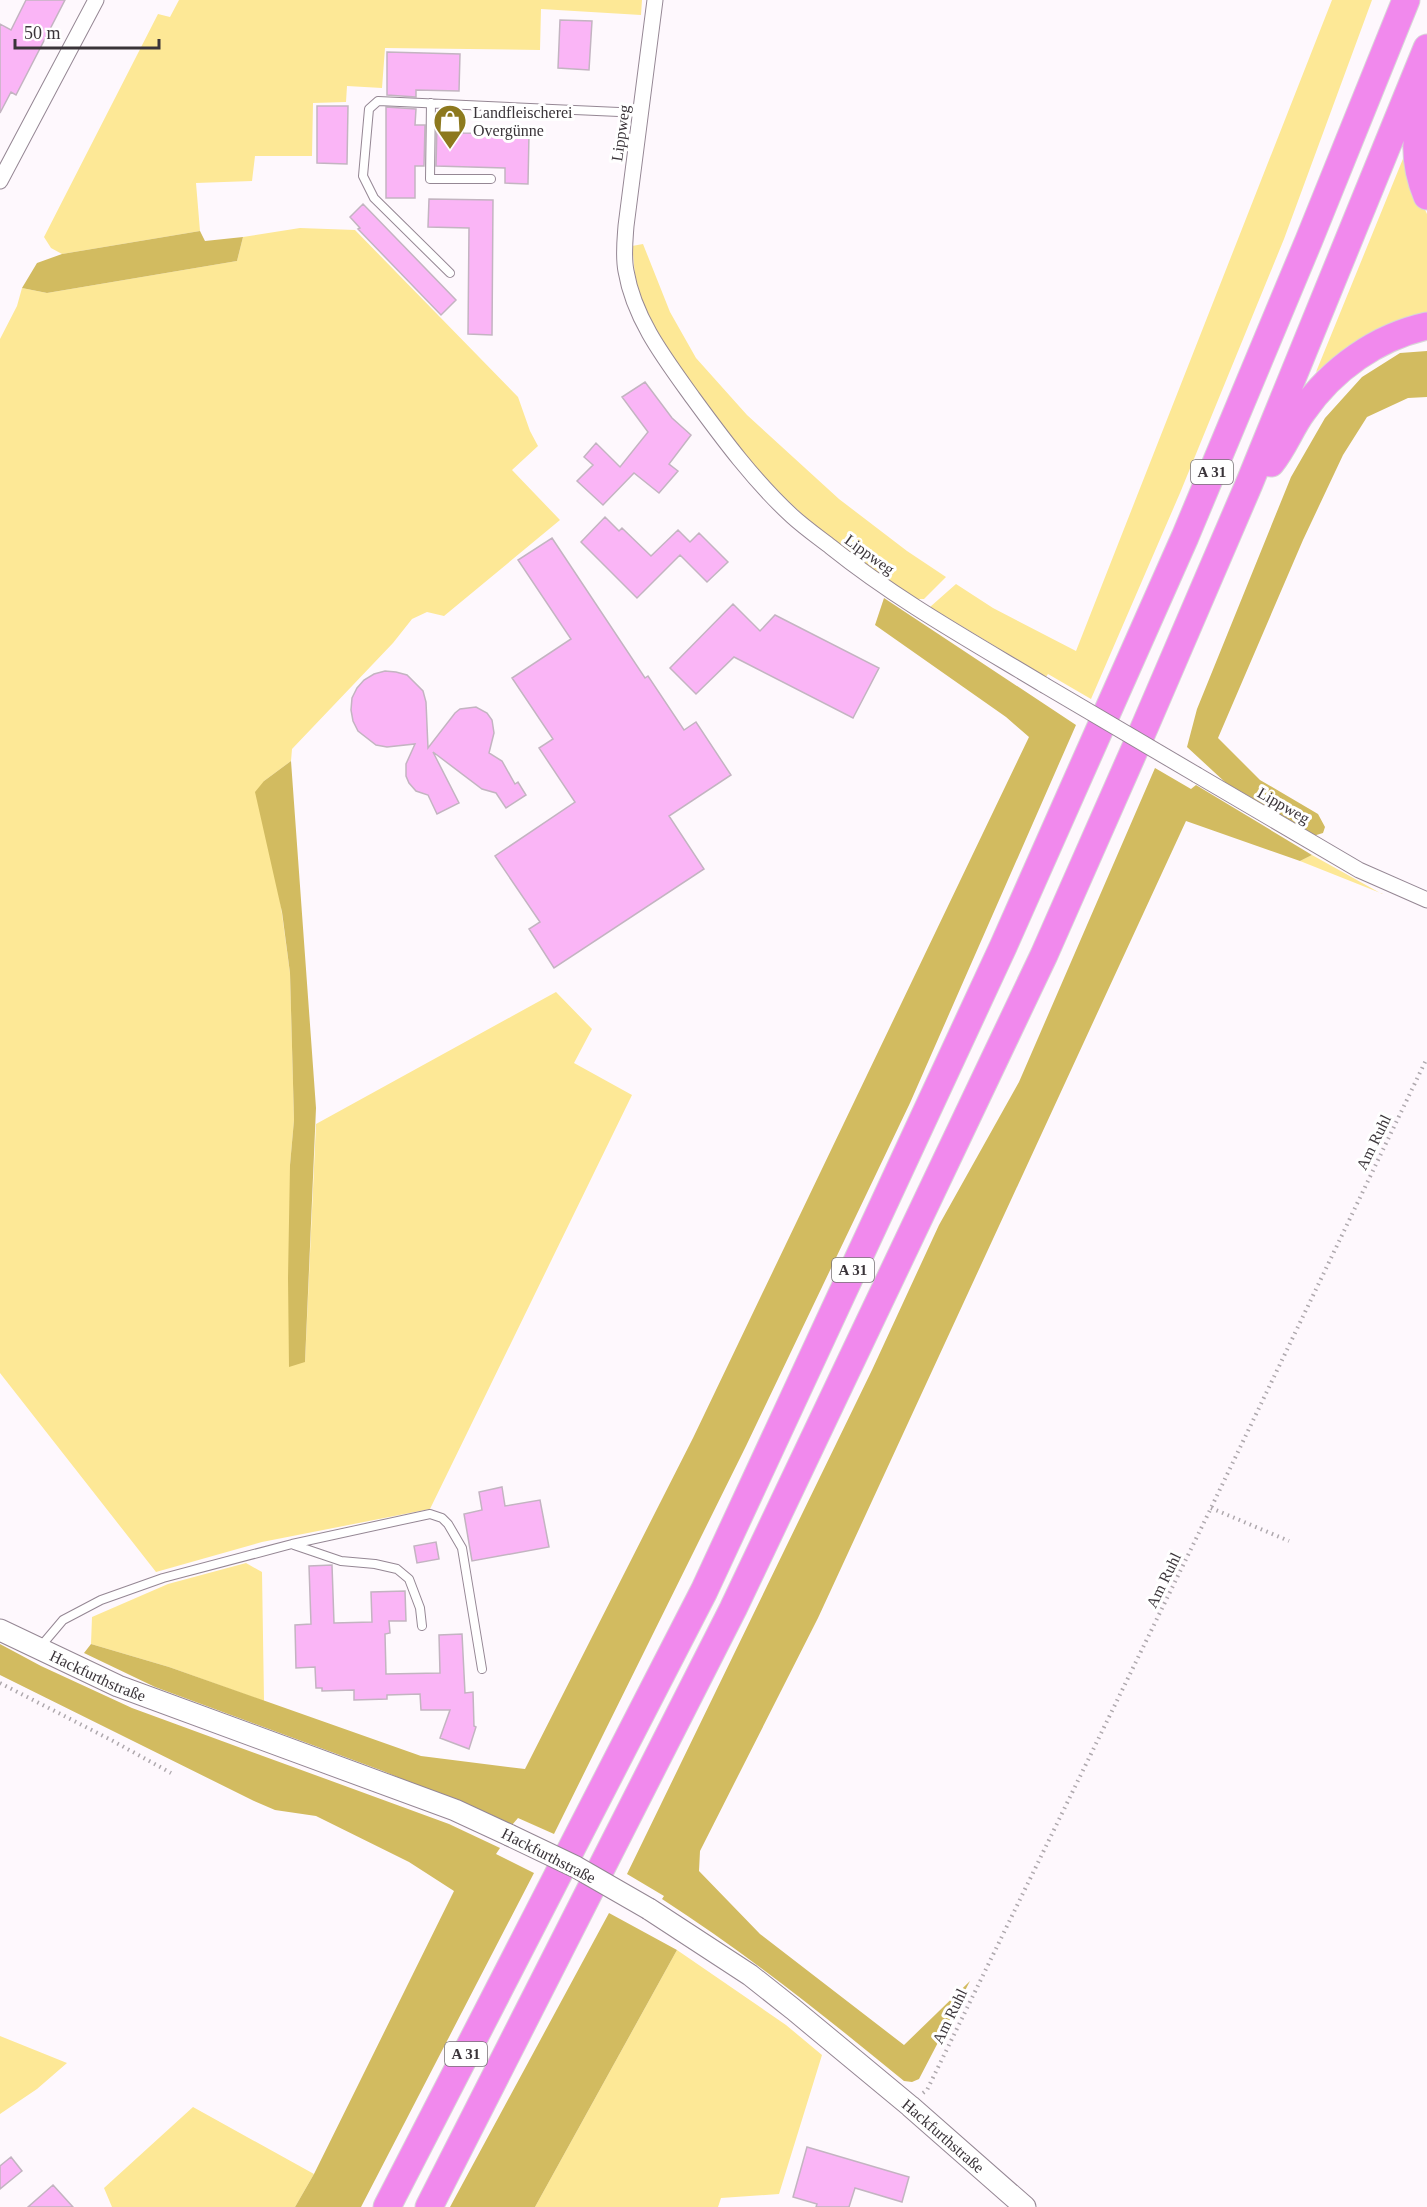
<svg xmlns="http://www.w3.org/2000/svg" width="1427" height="2207" viewBox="0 0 1427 2207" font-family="Georgia,serif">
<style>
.green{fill:#fde896}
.forest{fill:#d2bb60}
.building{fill:#fab5f6;stroke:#c3b4c1;stroke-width:1.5}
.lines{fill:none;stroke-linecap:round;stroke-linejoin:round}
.lane-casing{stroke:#958794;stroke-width:10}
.street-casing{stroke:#958794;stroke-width:17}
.secondary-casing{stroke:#958794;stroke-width:23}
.highway-casing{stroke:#d8d6d7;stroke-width:29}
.path{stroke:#aea8ad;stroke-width:4;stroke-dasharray:1.5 4.5;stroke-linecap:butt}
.lane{stroke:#fff;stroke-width:8}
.street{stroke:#fff;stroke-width:15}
.secondary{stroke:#fff;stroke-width:21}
.highway{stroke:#f189ed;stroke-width:27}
.street-bridge-casing{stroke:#958794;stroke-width:17;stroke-linecap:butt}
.secondary-bridge-casing{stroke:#958794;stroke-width:23;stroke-linecap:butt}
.street-bridge{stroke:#fff;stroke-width:15}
.secondary-bridge{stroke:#fff;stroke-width:21}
.labels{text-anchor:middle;stroke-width:6;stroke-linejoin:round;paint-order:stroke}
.shield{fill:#fff;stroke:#757174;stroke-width:1.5}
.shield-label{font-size:15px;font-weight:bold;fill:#3a3439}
.poi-label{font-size:16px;fill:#3a3439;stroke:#fff;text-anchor:start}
.street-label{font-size:16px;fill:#3a3439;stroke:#fff}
</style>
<rect width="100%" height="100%" fill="#fef8fd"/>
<path class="green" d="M179,0H642L641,15L541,9L540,50L385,48L382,88L347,86L346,102L313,103L312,156H255L252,181L196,183L200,231L62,254L51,248L44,237L158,14L170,17Z
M1332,0H1372L1284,239L1180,493L1091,699L1048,674L1046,677L930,607L956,584L993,608L1076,651Z
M1409,144L1421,201L1427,214V318L1341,353L1316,372Z
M300,228L355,230L518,397L530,431L538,446L512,470L560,520L444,616L427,612L412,619L393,643L292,749L291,761L264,781L290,973L294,1120L290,1165V1203L305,1362L316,1124L556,992L592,1029L574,1063L632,1095L430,1509L262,1542L156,1572L0,1373V339L17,306L22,288L47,293L237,261L243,237Z
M643,244L670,312L696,358L747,415L839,499L907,551L946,577L924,599H916C884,578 852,557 823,532C767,486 719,427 680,367C664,342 646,316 637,286C634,274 634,259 632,246Z
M1312,855L1382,894H1383L1300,861Z
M246,1563L262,1572L264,1701L169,1667L91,1644L92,1617L168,1584Z
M677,1950L786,2025L822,2055L779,2194L721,2198L718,2207H535Z
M0,2036L67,2063L37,2089L0,2114Z
M193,2107L314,2174L295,2207H112L104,2188Z"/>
<path class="forest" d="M200,231L205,241L243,237L237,261L47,293L22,288L37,263L62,254Z
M1427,351V397L1408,398L1367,417L1343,455L1303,540L1218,738L1260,780L1318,814L1325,827L1323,833L1313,836L1298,825L1226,783L1187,747L1197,709L1291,477L1325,418L1362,377L1400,353Z
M884,598L1076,725L910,1103L746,1446L554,1834L518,1818L512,1825L383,1771L155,1687L84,1653L91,1644L169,1667L421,1756L525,1769L693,1438L1029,737L1006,717L875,625Z
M291,761L316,1108L305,1362L289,1367L288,1278L290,1165L294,1120L290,973L282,912L255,792L264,781Z
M1155,768L1191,789L1196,785L1312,855L1300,861L1186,821L818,1618L700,1851L699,1871L760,1934L904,2045L970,1981L919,2079L912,2082L904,2081C826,2017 747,1954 662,1899L664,1896L627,1874L872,1370L939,1225L1019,1082Z
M0,1644L41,1666L132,1708L449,1824L500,1848L496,1854L534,1873L361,2207H295L314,2174L454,1891L409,1862L316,1816L275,1810L254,1801L0,1675Z
M609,1913L677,1950L535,2207H450Z"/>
<path class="building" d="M26,0H65L16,95L11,92L0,113V24L11,30Z
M560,20L592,21L589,70L558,68Z
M387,52L460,54L459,91L416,90V97L387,95Z
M317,106H348L347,164L317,163Z
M386,107L416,109L415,125H425L424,166H415V198H386Z
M437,125L463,126V133L529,134L528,184L505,183V168L436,166Z
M429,199L493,200L492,335L468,334L469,228L428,227Z
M363,204L456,300L441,315L358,229L360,228L350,217Z
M645,382L672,418L691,435L669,464L678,471L659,493L634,473L603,505L577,481L593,465L584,457L596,443L620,467L648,432L622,397Z
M605,517L619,531L622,528L651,556L678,530L690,542L699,533L728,562L707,582L680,555L637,598L581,542Z
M552,538L645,678L648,676L684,730L696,722L731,775L669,816L704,869L554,968L529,929L540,922L495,856L575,802L539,748L553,739L512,678L571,639L518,560Z
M733,604L760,631L775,615L879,668L853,718L734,657L696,694L670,668Z
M385,671L396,672L407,675L423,691L426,702L428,748L455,713L460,709L476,707L487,713L492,720L494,733L489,753L502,761L515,784L518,782L526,795L506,808L496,793L482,789L433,752L459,803L437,814L428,795L416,791L409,783L406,776V764L415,744L387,747L376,745L358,731L353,721L351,710L352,698L357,688L364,680L374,674Z
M502,1487L505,1506L540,1500L549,1547L472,1561L464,1514L482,1510L479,1492Z
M436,1542L439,1559L417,1563L414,1546Z
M332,1565L334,1623L372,1622L371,1592L405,1591L406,1621H389L390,1633L385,1634L386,1674L440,1673L439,1635L462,1634L465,1693L473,1692L474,1726L476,1727L469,1749L440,1738L450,1710H421L420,1694L387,1695V1699L354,1700V1690L322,1691V1688H316L315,1667L296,1668L295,1625L311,1624L309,1566Z
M807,2147L909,2177L902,2202L855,2188L849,2207H816L817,2204L793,2197Z
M11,2157L22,2171L0,2189V2166Z
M53,2185L73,2207H28Z"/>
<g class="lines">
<defs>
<path id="lane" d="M431,103L430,179H491
M450,273L374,198L363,176L369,109L378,101L641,113
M294,1545L341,1561L375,1564L397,1569L409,1579L420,1608L422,1626
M41,1646L63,1620L101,1600L163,1578L292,1544L430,1514L442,1518L448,1524L462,1548L482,1669"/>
<path id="street" d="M655,0L626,226C625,240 623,256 626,271C634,319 665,359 693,398C723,439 754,481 792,516C804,527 818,537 831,547C897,600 971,641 1044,685
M0,181L96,0
M1197,775L1359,870L1427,900"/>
<g id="secondary">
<path id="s1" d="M0,1630L118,1686L455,1810L509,1835"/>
<path id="s2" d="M649,1909L750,1975L793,2009L910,2106L1025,2207"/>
</g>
<path id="highway" d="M1427,95C1415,131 1412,160 1427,196
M1271,463C1284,447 1291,427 1303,411C1332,369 1377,337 1427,326
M387,2207L704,1591L1003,947L1185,537L1309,240L1406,0
M429,2207L733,1609L1044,955L1145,726L1249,484L1427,48"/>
</defs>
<use href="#lane" class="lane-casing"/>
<use href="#street" class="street-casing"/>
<use href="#secondary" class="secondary-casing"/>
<use href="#highway" class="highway-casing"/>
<path class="path" d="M1211,1508L1289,1541
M0,1683L113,1741L171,1773
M923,2093L927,2090L1211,1508L1427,1058"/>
<use href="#lane" class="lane"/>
<use href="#street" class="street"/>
<use href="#secondary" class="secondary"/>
<use href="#highway" class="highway"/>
<defs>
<path id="street-bridge" d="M1044,685L1197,775"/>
<path id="secondary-bridge" d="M509,1835L576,1867L649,1909"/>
</defs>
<use href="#street-bridge" class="street-bridge-casing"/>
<use href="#secondary-bridge" class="secondary-bridge-casing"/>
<use href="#street-bridge" class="street-bridge"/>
<use href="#secondary-bridge" class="secondary-bridge"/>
</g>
<defs>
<symbol id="shop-pin" viewBox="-11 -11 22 30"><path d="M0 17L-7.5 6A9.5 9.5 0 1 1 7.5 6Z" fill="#8d791e" stroke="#fff"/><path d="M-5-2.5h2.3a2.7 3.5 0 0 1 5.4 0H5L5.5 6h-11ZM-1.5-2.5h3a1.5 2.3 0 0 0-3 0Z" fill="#fff"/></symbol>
</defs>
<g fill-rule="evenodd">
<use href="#shop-pin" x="431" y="102" width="38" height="52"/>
</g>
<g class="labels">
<g class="shield">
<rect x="1191" y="460" width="42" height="24" rx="4.5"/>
<rect x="832" y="1258" width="42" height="24" rx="4.5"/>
<rect x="445" y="2042" width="42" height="24" rx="4.5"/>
</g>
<g class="shield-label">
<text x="1212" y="477">A 31</text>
<text x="853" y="1275">A 31</text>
<text x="466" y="2059">A 31</text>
</g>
<g class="poi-label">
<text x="473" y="118">Landfleischerei<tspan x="473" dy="18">Overgünne</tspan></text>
</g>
<g class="street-label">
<text transform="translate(620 133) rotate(-82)" y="6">Lippweg</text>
<text transform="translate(870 554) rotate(36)" y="6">Lippweg</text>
<text transform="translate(1284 805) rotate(30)" y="6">Lippweg</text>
<text transform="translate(1373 1142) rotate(-64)" y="6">Am Ruhl</text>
<text transform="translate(1163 1580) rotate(-64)" y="6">Am Ruhl</text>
<text dy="6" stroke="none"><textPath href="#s1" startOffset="108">Hackfurthstraße</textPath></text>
<text transform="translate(549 1855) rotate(27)" y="6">Hackfurthstraße</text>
<text transform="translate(949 2016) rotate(-64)" y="6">Am Ruhl</text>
<text dy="6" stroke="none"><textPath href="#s2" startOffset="372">Hackfurthstraße</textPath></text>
</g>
</g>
<path d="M15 39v9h144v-9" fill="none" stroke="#3a3439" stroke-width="3"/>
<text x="24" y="39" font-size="18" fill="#3a3439" stroke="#ffffff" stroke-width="4.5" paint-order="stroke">50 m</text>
</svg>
